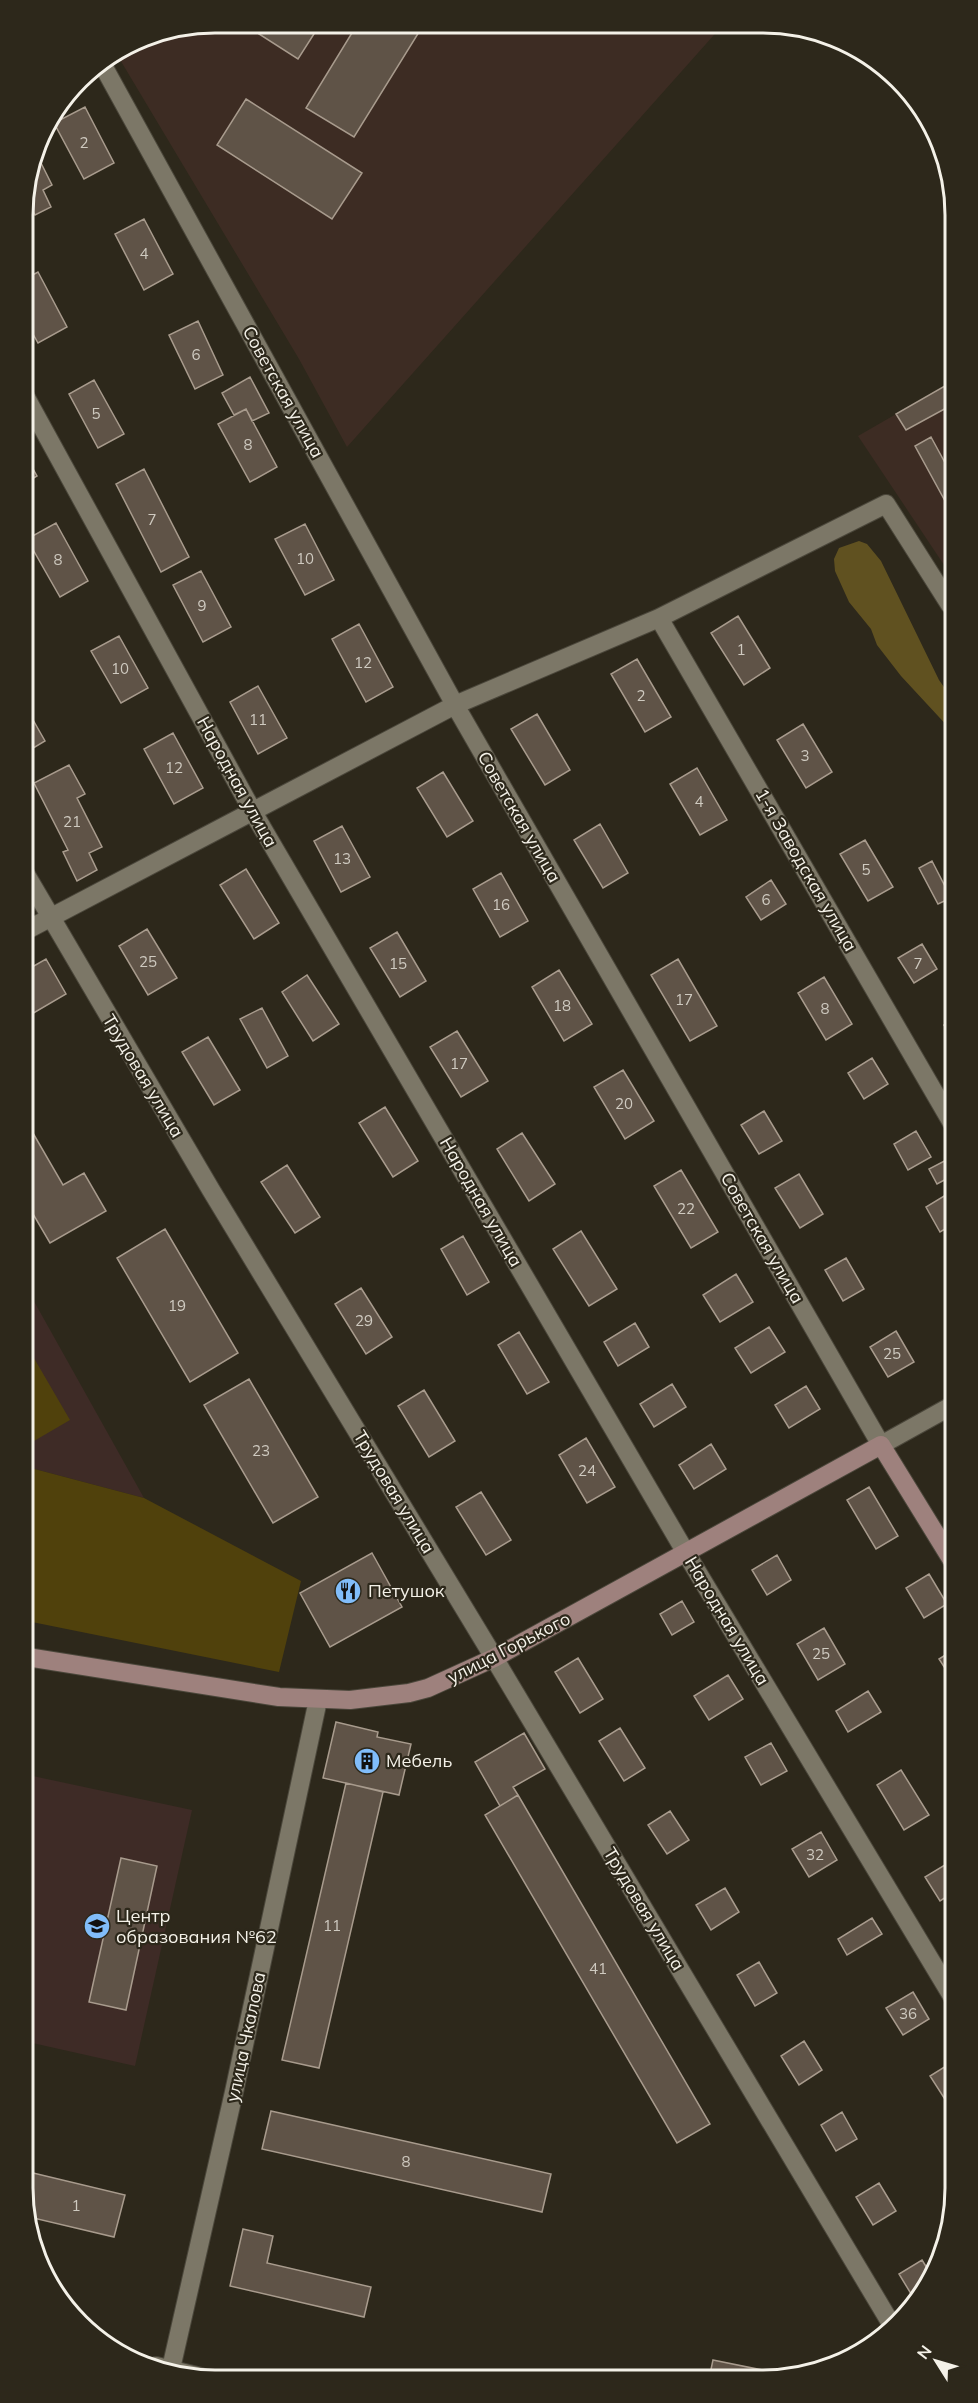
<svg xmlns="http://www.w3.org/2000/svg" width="978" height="2403" viewBox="0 0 978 2403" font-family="Mulish,sans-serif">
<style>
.industrial{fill:#3d2c23}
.education{fill:#3e2b26}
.green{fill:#50410c}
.forest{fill:#605120}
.building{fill:#5f5347;stroke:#a89b8d;stroke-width:1.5}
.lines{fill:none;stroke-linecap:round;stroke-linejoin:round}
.street-casing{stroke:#4b473b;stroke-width:20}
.secondary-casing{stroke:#4b473b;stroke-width:20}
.street{stroke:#7c7767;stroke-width:18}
.secondary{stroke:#9e817d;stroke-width:18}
.labels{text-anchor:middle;stroke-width:4.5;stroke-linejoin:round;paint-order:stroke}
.number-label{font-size:15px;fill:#cfcac0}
.street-label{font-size:18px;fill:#f4f1e8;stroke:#2d281b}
.poi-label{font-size:18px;fill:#f4f1e8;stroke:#2d281b;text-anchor:start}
.rim{fill:none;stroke:#f4f1e8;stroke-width:3}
</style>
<rect width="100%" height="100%" fill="#2d281b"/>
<path class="industrial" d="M215,23L722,26L347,447L299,359L116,53L142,37Z
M950,383V574L858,436Z"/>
<path class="education" d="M26,1287L144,1498L27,1467Z
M28,1775L192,1810L135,2066L28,2042Z"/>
<path class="green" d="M31,1353L70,1420L34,1441L27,1429L26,1355Z
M27,1467L144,1498L301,1581L279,1672L27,1621Z"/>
<path class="forest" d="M859,541L867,544L881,561L939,680L951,697V730L901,676L877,645L871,629L849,602L835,571L834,559L839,548Z"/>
<path class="building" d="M266,23H321L298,59L259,34Z
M358,23L424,24L354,137L306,108Z
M246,99L362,173L332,219L217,145Z
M85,107L114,163L84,179L54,123Z
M39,159L52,185L43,190L51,207L35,215L25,195L34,161Z
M144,219L173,274L144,290L115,234Z
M38,272L67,327L38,343L23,316V280Z
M198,321L223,375L195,389L169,335Z
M250,377L269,413L252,421L246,409L234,415L222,393Z
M94,380L124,434L98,448L69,394Z
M950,383V406L906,430L896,414Z
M246,409L277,467L250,482L218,424Z
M931,437L950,472V510L915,446Z
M24,453L37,476L24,484Z
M144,469L189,557L161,572L116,484Z
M56,523L88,581L60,597L27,539Z
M305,524L334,580L305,595L275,539Z
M201,571L231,627L203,642L173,585Z
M738,616L770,668L744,685L711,633Z
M359,624L393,687L366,702L332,639Z
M119,636L148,688L121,703L91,651Z
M637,659L671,717L645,732L611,674Z
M258,686L287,738L258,754L230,702Z
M24,704L45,741L25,753Z
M537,714L570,770L545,785L511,729Z
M803,724L832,772L806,788L777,740Z
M173,733L203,788L174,804L144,749Z
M69,765L85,794L77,798L102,847L89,853L97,870L77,881L63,852L68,850L34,783Z
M697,768L727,820L700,835L670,784Z
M443,772L473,821L447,837L417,788Z
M600,824L628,873L603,888L574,840Z
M342,826L370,877L341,892L314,841Z
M865,840L893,887L868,901L840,854Z
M932,861L951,898L938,904L919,868Z
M246,869L279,923L254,939L220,885Z
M501,873L528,921L500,937L473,889Z
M771,880L786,904L761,920L746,897Z
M147,929L177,978L148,995L119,946Z
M397,932L426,981L400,997L370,948Z
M922,944L937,969L914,983L898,958Z
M46,959L66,994L25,1018V971Z
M678,959L717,1026L690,1041L651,975Z
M559,970L592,1024L564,1041L532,987Z
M307,975L339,1024L313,1041L282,992Z
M824,977L852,1024L826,1040L798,993Z
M262,1008L288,1056L267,1068L240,1019Z
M952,1021V1040L944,1025Z
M457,1031L488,1081L461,1097L430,1047Z
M208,1037L240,1090L214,1105L182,1052Z
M872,1058L888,1084L864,1099L848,1073Z
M623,1070L654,1121L625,1139L594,1087Z
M385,1107L418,1161L393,1177L359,1123Z
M764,1111L782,1141L759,1154L741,1125Z
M26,1121L63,1185L84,1173L106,1211L50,1243L26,1202Z
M916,1131L931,1157L908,1170L894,1144Z
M522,1133L555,1184L529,1201L497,1149Z
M952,1157V1176L937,1184L929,1169Z
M287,1165L320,1217L295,1233L261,1182Z
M681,1170L718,1232L691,1248L654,1186Z
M799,1174L823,1214L800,1228L775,1188Z
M949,1193L952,1198V1225L940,1232L926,1207Z
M165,1229L238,1353L190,1382L117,1258Z
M581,1231L617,1289L589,1306L553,1249Z
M463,1236L489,1282L467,1295L441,1249Z
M846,1258L864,1289L843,1301L825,1270Z
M736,1274L753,1302L720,1322L703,1295Z
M361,1288L392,1337L366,1354L335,1304Z
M635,1323L649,1347L618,1366L604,1342Z
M769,1327L785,1352L751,1373L735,1348Z
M896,1331L914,1362L888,1377L870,1347Z
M519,1332L549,1382L527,1394L498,1345Z
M249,1379L318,1497L273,1523L204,1405Z
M672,1384L686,1407L654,1427L640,1404Z
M806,1386L820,1409L789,1428L775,1405Z
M424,1390L455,1441L429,1457L398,1406Z
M586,1438L615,1487L587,1503L559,1455Z
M711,1444L726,1469L694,1489L679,1465Z
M953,1466V1485L945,1471Z
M869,1487L898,1536L876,1549L847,1500Z
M481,1492L511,1540L486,1555L456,1507Z
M372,1553L402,1607L330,1647L300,1593Z
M777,1555L791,1580L767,1595L752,1570Z
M929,1574L947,1604L924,1618L906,1588Z
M682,1601L694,1622L672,1635L660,1614Z
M824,1628L845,1664L818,1680L797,1644Z
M953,1650L954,1682L939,1659Z
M578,1658L603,1699L580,1713L555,1672Z
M728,1675L743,1699L709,1720L694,1696Z
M868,1691L881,1712L848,1732L836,1711Z
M336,1722L378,1732L377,1737L411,1744L399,1795L323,1778Z
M620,1728L645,1768L624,1781L599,1741Z
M524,1733L545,1769L513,1787L518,1795L500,1806L475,1762Z
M771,1743L787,1771L761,1785L745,1757Z
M901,1770L929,1815L904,1830L877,1785Z
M346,1783L383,1792L319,2068L282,2060Z
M518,1795L710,2124L677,2143L485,1815Z
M670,1811L689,1840L667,1854L648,1825Z
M821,1832L837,1860L809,1877L792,1849Z
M121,1858L157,1866L126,2010L89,2002Z
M953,1860L954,1892L940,1901L925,1877Z
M725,1888L739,1912L711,1930L696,1905Z
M872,1918L882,1934L847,1955L838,1939Z
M759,1962L777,1993L755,2006L737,1975Z
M913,1992L929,2019L903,2035L886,2008Z
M804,2041L822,2070L799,2085L781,2056Z
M954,2061L955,2100L948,2104L930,2076Z
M271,2111L551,2174L542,2212L262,2149Z
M842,2112L857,2139L836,2151L821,2125Z
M29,2172L125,2195L114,2237L29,2217Z
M879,2183L896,2211L873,2225L856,2197Z
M243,2229L273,2236L267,2263L371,2287L364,2317L230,2286Z
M922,2260L932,2276L916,2302L899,2274Z
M713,2360L772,2372L771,2374H710Z"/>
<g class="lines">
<defs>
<path id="street" d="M101,62L455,705L881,1445L953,1405
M24,394L253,812L686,1553L955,2001
M659,618L952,1123
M25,873L211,1190L487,1646L893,2327
M25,931L455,705L659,618L886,504L950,605
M156,2366L201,2377
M170,2373L234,2092L318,1700"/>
<path id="secondary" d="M27,1657L279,1697L350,1700L409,1693L428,1688L494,1658L881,1445L953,1562"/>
</defs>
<use href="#street" class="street-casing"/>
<use href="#secondary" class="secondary-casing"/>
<use href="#street" class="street"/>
<use href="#secondary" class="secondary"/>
</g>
<defs>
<symbol id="restaurant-disc" viewBox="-11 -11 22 22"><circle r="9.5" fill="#81bdfa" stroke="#2d281b"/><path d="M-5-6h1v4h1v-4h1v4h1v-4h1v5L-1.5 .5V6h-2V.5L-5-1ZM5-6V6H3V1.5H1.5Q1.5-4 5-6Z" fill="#111"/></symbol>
<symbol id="building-disc" viewBox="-11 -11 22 22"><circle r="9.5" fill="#81bdfa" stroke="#2d281b"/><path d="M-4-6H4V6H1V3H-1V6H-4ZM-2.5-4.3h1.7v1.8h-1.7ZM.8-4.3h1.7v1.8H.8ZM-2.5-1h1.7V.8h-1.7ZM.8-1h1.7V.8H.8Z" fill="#111"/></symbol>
<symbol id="school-disc" viewBox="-11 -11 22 22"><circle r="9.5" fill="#81bdfa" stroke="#2d281b"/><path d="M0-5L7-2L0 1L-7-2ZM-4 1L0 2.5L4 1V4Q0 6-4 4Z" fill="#111"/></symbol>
</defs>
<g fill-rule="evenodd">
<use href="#restaurant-disc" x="333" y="1576" width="30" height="30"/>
<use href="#building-disc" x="352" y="1746" width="30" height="30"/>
<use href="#school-disc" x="82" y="1911" width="30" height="30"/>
</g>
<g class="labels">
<g class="number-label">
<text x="84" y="148">2</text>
<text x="144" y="259">4</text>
<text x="196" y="360">6</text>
<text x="96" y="419">5</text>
<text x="248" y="450">8</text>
<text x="152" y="525">7</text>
<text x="305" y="564">10</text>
<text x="58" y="565">8</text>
<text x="202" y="611">9</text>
<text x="741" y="655">1</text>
<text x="363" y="668">12</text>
<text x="120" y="674">10</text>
<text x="641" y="701">2</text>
<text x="258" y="725">11</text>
<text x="805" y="761">3</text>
<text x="174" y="773">12</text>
<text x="699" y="807">4</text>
<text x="72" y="827">21</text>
<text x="342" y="864">13</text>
<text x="866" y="875">5</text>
<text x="766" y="905">6</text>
<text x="501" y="910">16</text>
<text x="148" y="967">25</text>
<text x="398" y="969">15</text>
<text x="918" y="969">7</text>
<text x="684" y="1005">17</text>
<text x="562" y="1011">18</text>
<text x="825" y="1014">8</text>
<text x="459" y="1069">17</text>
<text x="624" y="1109">20</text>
<text x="686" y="1214">22</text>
<text x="177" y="1311">19</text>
<text x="364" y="1326">29</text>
<text x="892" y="1359">25</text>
<text x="261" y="1456">23</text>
<text x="587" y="1476">24</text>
<text x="821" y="1659">25</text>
<text x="815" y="1860">32</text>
<text x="332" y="1931">11</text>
<text x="598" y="1974">41</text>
<text x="908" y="2019">36</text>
<text x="406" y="2167">8</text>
<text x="76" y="2211">1</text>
</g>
<g class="street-label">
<text transform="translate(283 392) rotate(61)" y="6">Советская улица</text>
<text transform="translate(237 782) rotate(61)" y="6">Народная улица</text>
<text transform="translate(519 817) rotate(60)" y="6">Советская улица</text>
<text transform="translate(806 870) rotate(60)" y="6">1-я Заводская улица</text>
<text transform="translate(143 1076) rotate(59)" y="6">Трудовая улица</text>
<text transform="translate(481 1202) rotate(60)" y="6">Народная улица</text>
<text transform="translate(762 1238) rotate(60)" y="6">Советская улица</text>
<text transform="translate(394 1492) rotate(59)" y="6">Трудовая улица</text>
<text transform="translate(727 1621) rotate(59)" y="6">Народная улица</text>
<text transform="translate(509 1648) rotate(-27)" y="6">улица Горького</text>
<text transform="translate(644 1909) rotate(59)" y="6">Трудовая улица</text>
<text transform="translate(246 2037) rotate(-78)" y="6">улица Чкалова</text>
</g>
<g class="poi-label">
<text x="368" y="1597">Петушок</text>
<text x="386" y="1767">Мебель</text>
<text x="116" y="1922">Центр<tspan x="116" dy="21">образования №62</tspan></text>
</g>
</g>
<path d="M0 0H978V2403H0ZM215 33H763A182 182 0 0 1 945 215V2188A182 182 0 0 1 763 2370H215A182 182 0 0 1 33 2188V215A182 182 0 0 1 215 33Z" fill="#2d281b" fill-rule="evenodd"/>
<path class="rim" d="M215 33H763A182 182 0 0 1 945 215V2188A182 182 0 0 1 763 2370H215A182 182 0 0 1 33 2188V215A182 182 0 0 1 215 33Z"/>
<g transform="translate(936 2361) rotate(307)" stroke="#2d281b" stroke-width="4.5" paint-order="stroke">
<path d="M0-4.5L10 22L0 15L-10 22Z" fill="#f4f1e8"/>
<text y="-9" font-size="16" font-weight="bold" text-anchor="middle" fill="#f4f1e8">N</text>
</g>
</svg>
